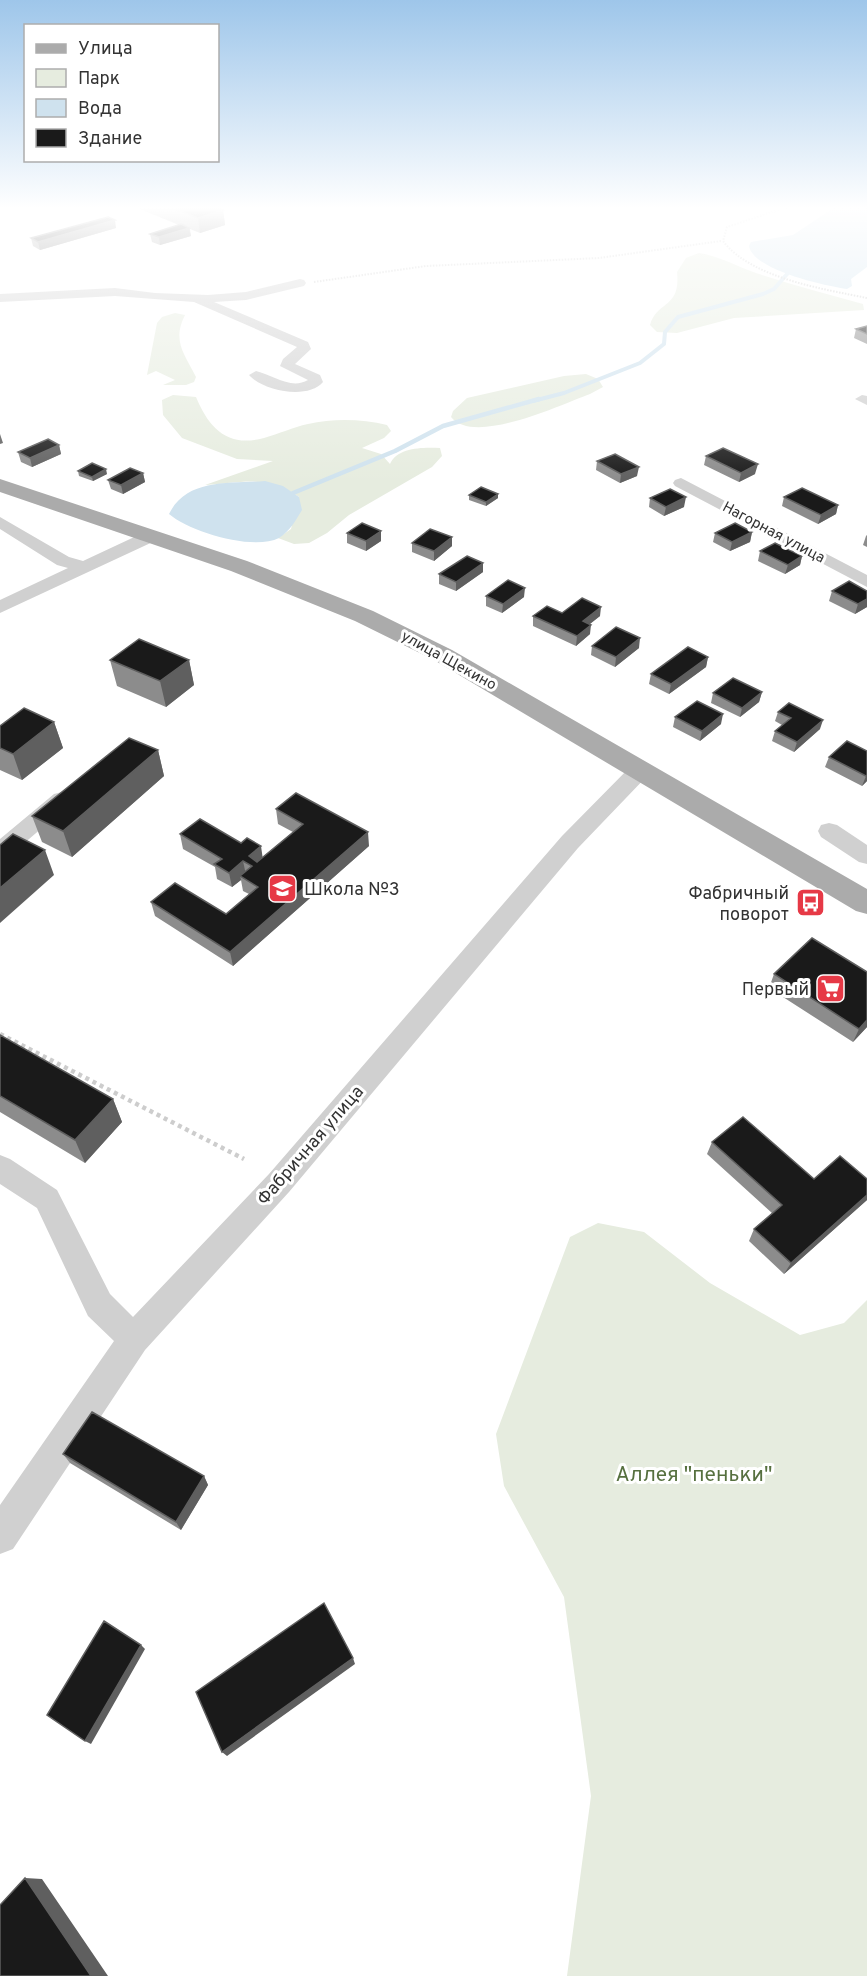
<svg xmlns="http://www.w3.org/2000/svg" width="867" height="1976" viewBox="0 0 867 1976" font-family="Overpass,sans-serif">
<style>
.green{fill:#e6ecdf}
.water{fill:#cfe2ee}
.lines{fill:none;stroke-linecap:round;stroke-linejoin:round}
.stream-far1{stroke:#cfe2ee;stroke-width:4}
.stream{stroke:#cfe2ee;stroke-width:4.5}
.path-far1{stroke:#cdcdcd;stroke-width:2;stroke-dasharray:1.5 1.5;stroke-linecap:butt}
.path{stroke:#cdcdcd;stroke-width:4.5;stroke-dasharray:4 4;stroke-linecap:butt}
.minor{fill:#d0d0d0;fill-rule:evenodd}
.major{fill:#ababab;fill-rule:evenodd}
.wall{fill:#8c8c8c}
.shaded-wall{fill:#5f5f5f}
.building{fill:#1a1a1a;stroke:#5f5f5f;stroke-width:1.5}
.labels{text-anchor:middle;stroke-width:6;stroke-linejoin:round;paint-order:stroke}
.far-street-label{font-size:15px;fill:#333;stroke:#fff}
.poi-label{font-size:18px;fill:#333;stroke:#fff;text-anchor:end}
.street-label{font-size:18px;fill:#333;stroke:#fff}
.near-park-label{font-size:21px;fill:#56703f;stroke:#fff}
</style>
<rect width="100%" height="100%" fill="#fff"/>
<path class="green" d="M699,253C719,256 736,266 756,273C791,285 827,294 863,304L864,310L734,318L677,333L657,332L650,325C657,300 681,309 677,272L686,258Z
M175,313L185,315C172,341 184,353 196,377L194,382L186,385H163L175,380L156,371L147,375L157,323L162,317Z
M586,374L598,379L603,387L590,394C560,405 474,446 451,417L453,411L467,398L564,376Z
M173,395L196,397C209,428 227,448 264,438C279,434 293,427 308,424C334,418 362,419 387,425L391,431L384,438L362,448L381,454L390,464C397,447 424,447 440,448L442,456L432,467L349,515L327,533L309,543L294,544L278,538L291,529L299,497C266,474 243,483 205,485L273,461L237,459L182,438L163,415L162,400Z
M598,1223L644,1232L710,1283L800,1335L844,1323L867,1300V1976H567L591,1796L564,1597L504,1486L496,1434L570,1237Z"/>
<path class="water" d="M835,207H867V267L851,279L852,286L847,289C825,286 753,270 749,246L751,242L793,235Z
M265,481L283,486L299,497L302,510C296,520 290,531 279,538C253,551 190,532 169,514C187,478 229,484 265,481Z"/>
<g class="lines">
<path class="stream-far1" d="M533,401L564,393L640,363L664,344L665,332L678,317L763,294L774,289L788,273"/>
<path class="stream" d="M293,493L395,451L443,426L539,399"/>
<path class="path-far1" d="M787,207L727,227L723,241C751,278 823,289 867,298
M314,282L426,266L599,258L721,241"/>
<path class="path" d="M0,1034L244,1159"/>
<path class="minor" d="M300,279L304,280L306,283L304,286L246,300L214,302L308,342L311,349L295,364L320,375L323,382C308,400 263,391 249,375L256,371C273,375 291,390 308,380L280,366L283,359L297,347L194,302L115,296L0,302V294L115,288L155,293L208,295L246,292Z
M862,395L867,396V405L855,399Z
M681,478L867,575V587L675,486L673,483L675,480Z
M0,517L69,557L83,561L145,532H157L160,536L157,540L0,613V600L68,568L57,565L0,529Z
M641,762L649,764L652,769L649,774L578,848L289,1192L145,1350L13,1549L0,1554V1505L114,1341L88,1316L37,1208L0,1184V1155L10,1159L57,1190L110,1294L133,1317L269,1174L562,836L633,764Z
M62,792L70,794L73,799L70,804L8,857L0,859V839L54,794Z
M829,823L837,825L867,845V864L859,862L821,837L818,831L821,825Z"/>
<path class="major" d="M0,479L247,561L373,611L452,650L867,889V914L856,911L434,660L355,621L231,571L0,492Z"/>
</g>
<path class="wall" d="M135,207H216L223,210L225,225L200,233L190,229L191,236L160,245L152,242L150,234L179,225Z
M116,228L40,250L33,246L31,238Z
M867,326V344L854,338L856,329Z
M59,445L61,454L32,467L21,462L18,452Z
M706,456L755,474L739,482L704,465Z
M597,461L637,476L620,483L596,470Z
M78,471L107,474L93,481L79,476Z
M143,473L145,482L123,494L111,489L108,480Z
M498,494V498L486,506L469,500V495Z
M784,497L838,505L836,514L818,524L782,506Z
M650,498L684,507L664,516L649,507Z
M752,532L750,542L730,551L713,542L715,533Z
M347,533L381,541L366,551L347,543Z
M867,535V547L863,545L866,536Z
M452,537V546L434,561L412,552V543Z
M760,551L802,556L800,565L785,574L758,561Z
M483,563V572L456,591L439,584V574Z
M832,591H867V607L855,614L829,601Z
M486,596L524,597L502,613L486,606Z
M562,613L600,616L590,624V634L576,646L533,626V616Z
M592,646L639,648L615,667L591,655Z
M708,657L706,667L669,694L649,684L651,674Z
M110,660H189L194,685L166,707L117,686Z
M762,692L759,702L740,717L711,703L713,693Z
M778,712L820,729L794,752L772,741L775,731L782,725L775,721Z
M675,717L721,724L700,741L673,727Z
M54,722L63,748L22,780L0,770V726Z
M158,750L164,776L72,857L42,842L32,816Z
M867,751V781L862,786L825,767L829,757Z
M276,809L369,846L233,966L155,916L151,902L226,914L249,894L243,891L241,880L232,887L217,879L215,867L183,849L180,834L263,857L293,832L278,824Z
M867,972V1027L853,1042L769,988L774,974Z
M0,1035L113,1099L122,1122L85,1163L0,1112Z
M712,1142L814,1179H867V1200L784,1274L749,1241L754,1229L772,1213L707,1154Z
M63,1454L204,1476L208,1485L181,1530L70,1463Z"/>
<path class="shaded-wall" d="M223,210L225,225L200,233L198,218Z
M115,220L116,228L40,250L38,242Z
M189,228L191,236L160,245L159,237Z
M0,434L3,443L0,444Z
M59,445L61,454L32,467L30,458Z
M758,464L755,474L739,482L741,473Z
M639,467L637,476L620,483L621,474Z
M106,469L107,474L93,481L92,477Z
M143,473L145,482L123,494L121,485Z
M498,494V498L486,506V502Z
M686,497L684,507L664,516L666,507Z
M838,505L836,514L818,524L821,515Z
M381,531V541L366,551V541Z
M752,532L750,542L730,551L732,542Z
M452,537V546L434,561V551Z
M802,556L800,565L785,574L788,565Z
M483,563V572L456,591V582Z
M525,588L524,597L502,613L503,604Z
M867,599V607L855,614L858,604Z
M601,607L600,616L582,630L583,621Z
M591,625L590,634L576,646L577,636Z
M640,638L639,648L615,667L616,657Z
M708,657L706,667L669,694L671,684Z
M189,660L194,685L166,707L160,681Z
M762,692L759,702L740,717L742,708Z
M723,714L721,724L700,741L702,731Z
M823,720L820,729L794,752L797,742Z
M54,722L63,748L22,780L13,754Z
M158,750L164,776L72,857L63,831Z
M867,775V781L862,786L866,776Z
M368,832L369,846L233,966L230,952Z
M261,846L263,860L253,869L249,856Z
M45,850L54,875L0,923V888Z
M243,861L246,875L240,876L241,880L232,887L229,873Z
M867,1020V1027L853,1042L859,1029Z
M113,1099L122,1122L85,1163L75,1140Z
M867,1195V1200L784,1274L791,1263Z
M204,1476L208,1485L181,1530L176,1522Z
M141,1645L145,1649L91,1744L85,1741Z
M353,1658L355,1664L227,1756L222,1752Z
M25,1878L42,1879L108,1976H91Z"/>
<path class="building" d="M170,207H216L223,210L198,218Z
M108,217L115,220L38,242L31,238Z
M181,224L189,228L159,237L150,234Z
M867,326V334L856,329Z
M48,439L59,445L30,458L18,452Z
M723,448L758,464L741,473L706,456Z
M615,454L639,467L621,474L597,461Z
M92,463L106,469L92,477L78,471Z
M130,468L143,473L121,485L108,480Z
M481,487L498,494L486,502L469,495Z
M802,488L838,505L821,515L784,497Z
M670,489L686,497L666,507L650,498Z
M362,523L381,531L366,541L347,533Z
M735,523L752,532L732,542L715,533Z
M430,529L452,537L434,551L412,543Z
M775,543L802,556L788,565L760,551Z
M467,556L483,563L456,582L439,574Z
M508,580L525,588L503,604L486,596Z
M849,581L867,591V599L858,604L832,591Z
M582,598L601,607L583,621L591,625L577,636L533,616L547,606L562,613Z
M616,627L640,638L616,657L592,646Z
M139,639L189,660L160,681L110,660Z
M688,647L708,657L671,684L651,674Z
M733,678L762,692L742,708L713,693Z
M697,701L723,714L702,731L675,717Z
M789,703L823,720L797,742L775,731L791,718L778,712Z
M24,708L54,722L13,754L0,748V726Z
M129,738L158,750L63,831L32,816Z
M847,741L867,751V775L866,776L829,757Z
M296,793L368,832L230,952L151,902L175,883L226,914L258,887L240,876L252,866L243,861L229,873L214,864L222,859L180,834L200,819L241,843L247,838L261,846L249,856L257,862L303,824L276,809Z
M13,834L45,850L0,888V845Z
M812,938L867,972V1020L859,1029L774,974Z
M0,1035L113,1099L75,1140L0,1096Z
M743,1117L814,1179L840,1156L867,1179V1195L791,1263L754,1229L782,1205L712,1142Z
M92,1412L204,1476L176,1522L63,1454Z
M324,1603L353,1658L222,1752L196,1692Z
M104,1621L141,1645L85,1741L47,1715Z
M25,1878L91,1976H0V1905Z"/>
<linearGradient id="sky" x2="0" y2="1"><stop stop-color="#9ec6ea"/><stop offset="0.43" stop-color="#fff"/><stop offset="1" stop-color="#fff" stop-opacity="0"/></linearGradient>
<rect width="867" height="484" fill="url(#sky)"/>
<defs>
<symbol id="school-square" viewBox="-11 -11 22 22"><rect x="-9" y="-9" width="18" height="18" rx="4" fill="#e63946" stroke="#fff"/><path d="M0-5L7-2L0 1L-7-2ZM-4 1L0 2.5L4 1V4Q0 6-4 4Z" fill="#fff"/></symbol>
<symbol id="bus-square" viewBox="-11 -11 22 22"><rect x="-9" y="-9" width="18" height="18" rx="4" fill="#e63946" stroke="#fff"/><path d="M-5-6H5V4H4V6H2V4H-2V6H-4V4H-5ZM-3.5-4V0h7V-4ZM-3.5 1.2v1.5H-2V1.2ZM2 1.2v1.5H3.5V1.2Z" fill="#fff"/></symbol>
<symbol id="supermarket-square" viewBox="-11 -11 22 22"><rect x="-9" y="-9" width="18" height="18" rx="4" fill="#e63946" stroke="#fff"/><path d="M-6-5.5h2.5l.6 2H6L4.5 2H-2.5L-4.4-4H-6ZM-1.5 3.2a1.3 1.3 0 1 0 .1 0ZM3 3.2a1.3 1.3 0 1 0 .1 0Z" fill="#fff"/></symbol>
</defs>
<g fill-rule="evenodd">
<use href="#school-square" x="266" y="872" width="33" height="33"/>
<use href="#bus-square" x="794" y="886" width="33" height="33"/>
<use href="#supermarket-square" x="814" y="972" width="33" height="33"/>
</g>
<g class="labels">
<g class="far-street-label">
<text transform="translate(774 532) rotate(28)" y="5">Нагорная улица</text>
<text transform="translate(449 660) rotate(29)" y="5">улица Щекино</text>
</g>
<g class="poi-label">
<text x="304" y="895" text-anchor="start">Школа №3</text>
<text x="789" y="899">Фабричный<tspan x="789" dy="21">поворот</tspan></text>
<text x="809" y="995">Первый</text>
</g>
<g class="street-label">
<text transform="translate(310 1145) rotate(-49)" y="6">Фабричная улица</text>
</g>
<g class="near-park-label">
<text x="694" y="1481">Аллея "пеньки"</text>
</g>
</g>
<rect x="24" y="24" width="195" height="138" fill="#ffffff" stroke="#adadad" stroke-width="1.5"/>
<rect x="36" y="44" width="30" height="9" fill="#ababab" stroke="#adadad" stroke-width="1.5"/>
<text x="78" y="54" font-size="18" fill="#333333">Улица</text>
<rect x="36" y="69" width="30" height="18" fill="#e6ecdf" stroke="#adadad" stroke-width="1.5"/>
<text x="78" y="84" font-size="18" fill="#333333">Парк</text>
<rect x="36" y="99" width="30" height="18" fill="#cfe2ee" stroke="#adadad" stroke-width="1.5"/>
<text x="78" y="114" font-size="18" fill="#333333">Вода</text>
<rect x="36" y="129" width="30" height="18" fill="#1a1a1a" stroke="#adadad" stroke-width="1.5"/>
<text x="78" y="144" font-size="18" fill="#333333">Здание</text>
</svg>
